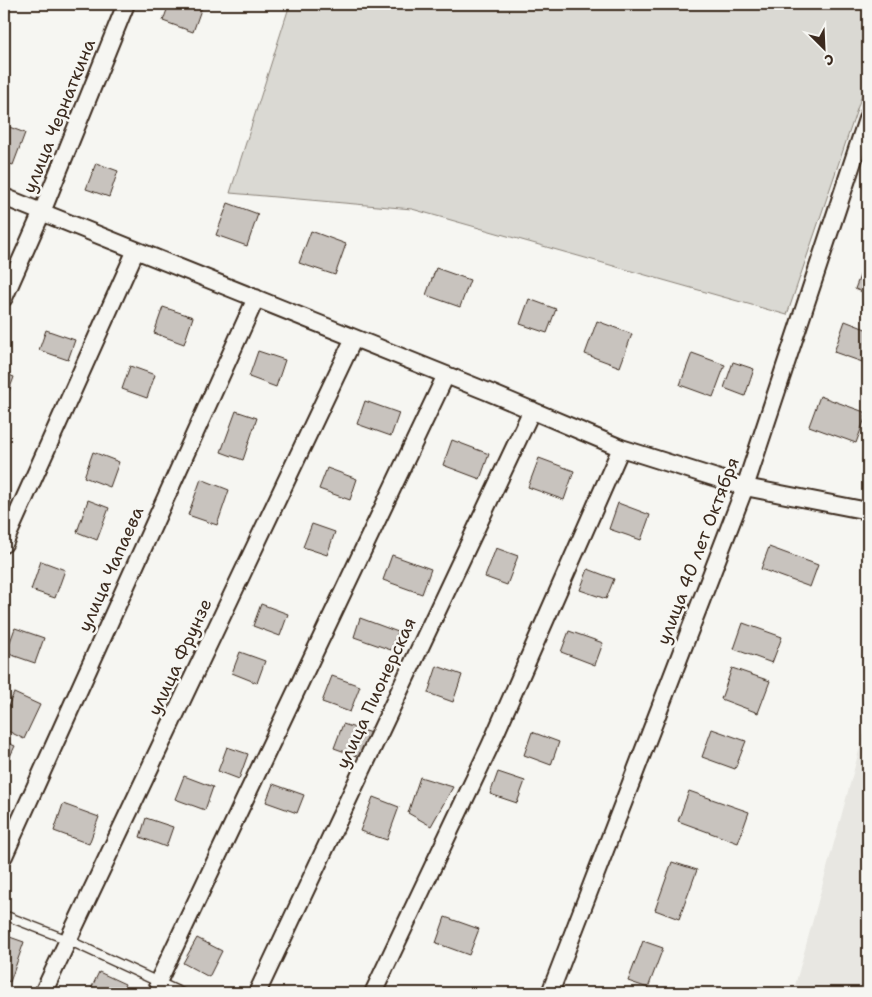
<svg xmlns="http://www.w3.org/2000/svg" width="872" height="997" viewBox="0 0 872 997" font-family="'Shantell Sans',sans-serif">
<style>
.built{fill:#e8e7e2}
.green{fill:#dad9d3;stroke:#8a8278}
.building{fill:#c8c3be;stroke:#3b2a1e}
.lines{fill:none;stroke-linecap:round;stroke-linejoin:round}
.service-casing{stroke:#3b2a1e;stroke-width:11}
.minor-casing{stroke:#3b2a1e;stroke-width:20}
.service{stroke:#f6f6f2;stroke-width:8}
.minor{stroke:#f6f6f2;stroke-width:16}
.labels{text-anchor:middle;stroke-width:5;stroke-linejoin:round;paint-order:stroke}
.street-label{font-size:18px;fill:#3b2a1e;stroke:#f6f6f2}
</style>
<rect width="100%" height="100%" fill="#f6f6f2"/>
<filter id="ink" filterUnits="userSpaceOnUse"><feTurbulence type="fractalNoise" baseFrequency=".02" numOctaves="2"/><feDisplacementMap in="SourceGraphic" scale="10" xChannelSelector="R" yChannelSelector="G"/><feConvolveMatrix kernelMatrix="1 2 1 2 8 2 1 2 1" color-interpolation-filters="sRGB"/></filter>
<g filter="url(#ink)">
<path class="built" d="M868,718V993H793Z"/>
<path class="green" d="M290,4H868V77L787,315L412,209L230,193Z"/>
<path class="building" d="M169,4H203L193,32L163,21Z
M4,125L25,133L13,165L4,162Z
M96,163L118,171L109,197L86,189Z
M228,203L258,214L247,246L216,235Z
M311,231L346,244L335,275L299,263Z
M865,262L868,263V294L855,289Z
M436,268L470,280L460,307L426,295Z
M529,299L556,309L547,333L520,324Z
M163,307L193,317L184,344L154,333Z
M597,321L632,334L620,367L585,354Z
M845,321L868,330V364L834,352Z
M46,330L75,340L68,360L39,350Z
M258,351L285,360L276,387L249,377Z
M692,353L725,365L713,397L680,385Z
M733,362L754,369L745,396L724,388Z
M130,366L155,375L147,398L122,389Z
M4,373L14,377L5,402H4Z
M820,396L867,413L856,443L809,426Z
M365,401L399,413L391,436L357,424Z
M236,411L257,418L243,460L221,452Z
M452,440L489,454L480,479L443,465Z
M93,452L119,462L110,487L84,477Z
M539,458L574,471L564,500L528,487Z
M327,468L357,479L350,500L319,489Z
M201,479L229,490L217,525L188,515Z
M88,500L109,508L97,540L77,532Z
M618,503L650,515L641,540L609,529Z
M312,524L335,532L327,555L303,547Z
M769,547L818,565L810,587L761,569Z
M496,548L518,556L507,585L485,577Z
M392,555L431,569L422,594L383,580Z
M41,561L65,570L55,598L31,590Z
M588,569L614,579L606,599L580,590Z
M261,604L288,614L280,636L253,626Z
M360,618L398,632L391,650L354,637Z
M743,623L782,637L772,663L734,649Z
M15,628L44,638L35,663L6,653Z
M569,631L603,643L595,665L561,652Z
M240,652L265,661L257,683L232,673Z
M437,666L462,675L453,702L428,693Z
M732,668L770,681L758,713L721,699Z
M332,676L360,686L350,712L322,702Z
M14,693L40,705L24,739L4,729V715Z
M343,724L374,734L365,759L334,748Z
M712,729L746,741L735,769L702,757Z
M532,732L559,742L551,765L524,755Z
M4,741L15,746L4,769Z
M227,747L248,754L239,779L218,771Z
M498,772L525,781L517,803L490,794Z
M184,776L213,787L205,810L175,799Z
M420,777L453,787L431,826L408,813Z
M273,784L304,795L297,813L266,802Z
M689,791L749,812L738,843L678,821Z
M373,797L399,807L387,840L360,831Z
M63,804L99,817L89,844L54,831Z
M146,818L173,827L166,847L140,837Z
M672,862L697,870L679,919L655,910Z
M445,917L479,929L469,955L436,943Z
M4,935L24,942L10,982L4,979Z
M197,938L222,951L209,977L183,963Z
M643,941L663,948L648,988L628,981Z
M99,972L125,984L121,993H89Z"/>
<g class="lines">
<defs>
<path id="service" d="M4,915L68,940L182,993"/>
<path id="minor" d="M4,197L486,391L621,448L745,487L868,511
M4,298L42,212L126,4
M4,544L136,250
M4,856L256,298
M158,982L446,375
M43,993L354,338
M257,993L532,410
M373,993L490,746L621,448
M550,993L745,487L868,116"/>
</defs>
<use href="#service" class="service-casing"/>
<use href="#minor" class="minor-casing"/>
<use href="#service" class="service"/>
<use href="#minor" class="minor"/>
</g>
</g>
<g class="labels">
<g class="street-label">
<text transform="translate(59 116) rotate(-68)" y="6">улица Чернаткина</text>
<text transform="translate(698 551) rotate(-69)" y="6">улица 40 лет Октября</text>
<text transform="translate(111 569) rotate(-66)" y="6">улица Чапаева</text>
<text transform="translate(180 657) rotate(-65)" y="6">улица Фрунзе</text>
<text transform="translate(376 693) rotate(-65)" y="6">улица Пионерская</text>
</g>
</g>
<rect width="872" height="997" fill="none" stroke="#f6f6f2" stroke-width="20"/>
<rect x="10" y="10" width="852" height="977" fill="none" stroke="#3b2a1e" stroke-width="2" filter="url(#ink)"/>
<g transform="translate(824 48) rotate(156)" stroke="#f6f6f2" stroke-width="4" paint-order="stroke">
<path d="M0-4L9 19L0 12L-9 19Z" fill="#3b2a1e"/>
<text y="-8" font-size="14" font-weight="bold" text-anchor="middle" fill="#3b2a1e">С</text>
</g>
</svg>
